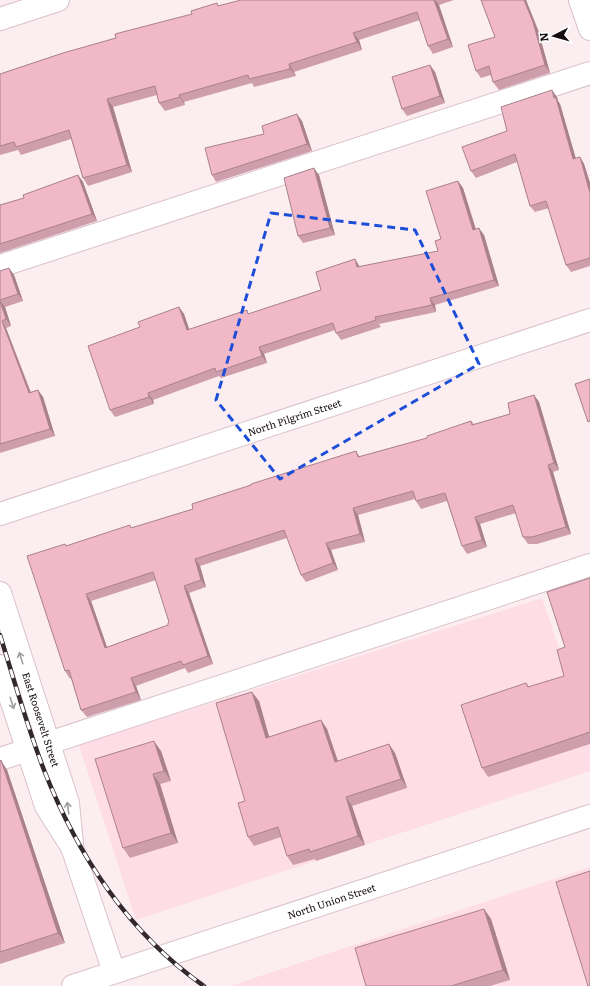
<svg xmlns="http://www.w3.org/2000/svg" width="590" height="986" viewBox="0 0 590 986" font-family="Literata,serif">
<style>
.built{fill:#ffdde6}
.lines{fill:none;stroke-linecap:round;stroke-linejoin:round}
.minor-casing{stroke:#dac2c8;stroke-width:24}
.major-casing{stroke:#dac2c8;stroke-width:24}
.minor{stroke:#fff;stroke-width:22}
.major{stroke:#fff;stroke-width:22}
.rail-casing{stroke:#33292c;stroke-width:4.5}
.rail{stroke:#fff;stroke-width:3;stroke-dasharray:9;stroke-linecap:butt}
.wall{fill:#cf9eac;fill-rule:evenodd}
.shaded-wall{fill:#a9818c}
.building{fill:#f1b8c8;stroke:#a9818c;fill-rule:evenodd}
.oneway{stroke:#a29e9f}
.marked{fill:none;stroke:#1d4ed8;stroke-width:3;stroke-dasharray:8 5;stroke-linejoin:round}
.labels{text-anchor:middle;stroke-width:3;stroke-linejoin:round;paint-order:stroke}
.street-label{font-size:10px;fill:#160d10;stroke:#fff}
</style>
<rect width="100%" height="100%" fill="#fcedf1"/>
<path class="built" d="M542,598L590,739V771L136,920L79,745Z
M590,867V986H230Z"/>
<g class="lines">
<defs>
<g id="minor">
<path d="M580,0L590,29"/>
<path d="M0,266L590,73"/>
<path id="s1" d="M0,514L590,320"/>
<path id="s2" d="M0,593L68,803L72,844"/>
<path d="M0,666L46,806L72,847L114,972"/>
<path d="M0,759L590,565"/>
<path id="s3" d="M73,986L590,816"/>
</g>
<path id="major" d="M0,19L58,0"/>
</defs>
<use href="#minor" class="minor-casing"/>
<use href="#major" class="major-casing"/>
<use href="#minor" class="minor"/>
<use href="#major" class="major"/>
<defs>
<path id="rail" d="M0,635C14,680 27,726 44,770C77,854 129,934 204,986"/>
</defs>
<use href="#rail" class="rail-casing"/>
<use href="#rail" class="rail"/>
</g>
<path class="wall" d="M241,0H454L439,5L453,47L433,54L428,46L420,20L359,40L362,50L294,72L296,76L254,87L252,83L184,102L185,105L165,111L159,103L157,95L113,107L132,172L88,186L83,178L71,139L21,155L18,150L0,155V74L116,38L192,14L219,6Z
M481,0H526L538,30L550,73L499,90L493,82L491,75L481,78L476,71L495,37Z
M435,72L445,103L407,116L402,109Z
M557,97L558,101L560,104L576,159L580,157L584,164L590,183V266L571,272L566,265L549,208L535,212L530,206L517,162L476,178L471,171Z
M302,121L312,151L216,182L212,175L264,134Z
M78,175L83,182L97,221L0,253V205L24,198Z
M319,175L335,235L303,243L298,236Z
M458,181L463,188L476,229L484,235L499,286L435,305L436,312L379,324L381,327L341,340L336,333L335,330L264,354L267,363L221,378L219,376L153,400L154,404L115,417L110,410L179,307L184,314L189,330L249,314L321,290L355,259L360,267L438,251L441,239Z
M9,268L14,275L23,301L5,307L11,326L6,328L31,392L38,390L43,397L55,436L0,453V271Z
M534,395L539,402L559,470L553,472L571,534L537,544H528L523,537L516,513L480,524L487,547L467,554L462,546L447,501L421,509L416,501L415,499L358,515L365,542L331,550L338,570L306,582L301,575L287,538L200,566L206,587L189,593L213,664L188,673L185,668L136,686L141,700L87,717L81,710L71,678L70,679L65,671V544L66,546L132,528L193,509L356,451L360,457L427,438L471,421L474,424L510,414ZM156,580L169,622L168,625L107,647L91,601Z
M590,578V744L488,777L482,768L526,683L529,687L564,676L565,647Z
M259,701L269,737L321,720L327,729L338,761L395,753L407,788L352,806L365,845L316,861L315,859L293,865L287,856L281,837L254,846L248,837L245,801Z
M161,751L171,781L160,784L178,843L130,858L123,848Z
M0,761L7,770L65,943L0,964Z
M484,909L491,919L510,980L490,986H366Z"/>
<path class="shaded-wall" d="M434,0H435L439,5L453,47L448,39Z
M524,0H526L538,30L550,73L545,65Z
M353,33L359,40L362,50L357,42Z
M289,64L294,72L296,76L290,69Z
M430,65L435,72L445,103L440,96Z
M552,90L557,97L558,101L560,104L578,166L573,159Z
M179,95L184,102L185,105L180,97Z
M107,99L113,107L132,172L127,165Z
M297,114L302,121L312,151L307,144Z
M580,157L584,164L590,183V193Z
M314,168L319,175L335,235L330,228Z
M78,175L83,182L97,221L92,214Z
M458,181L463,188L478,237L473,230Z
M479,228L484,235L499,286L494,280Z
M355,259L359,266L362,274L357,267Z
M9,268L14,275L23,301L18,294Z
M430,298L435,305L436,312L432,305Z
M0,301L5,307L11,326L6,319Z
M179,307L184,314L192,337L187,330Z
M2,321L6,328L33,400L29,393Z
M259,347L264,354L267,363L262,356Z
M38,390L43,397L55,436L50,429Z
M148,393L153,400L154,404L149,397Z
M534,395L539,402L559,470L554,463Z
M548,465L553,472L571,534L566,527Z
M353,508L358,515L365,542L360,534Z
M475,517L480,524L487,547L482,540Z
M326,543L331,550L338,570L333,563Z
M195,559L200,566L206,587L201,580Z
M184,586L189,593L213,664L208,656Z
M86,594L91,601L110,656L105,648Z
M131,678L136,686L141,700L136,692Z
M252,692L259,701L272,747L266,738Z
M321,720L327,729L341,771L335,762Z
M154,741L161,751L171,781L164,771Z
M389,744L395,753L407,788L401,779Z
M1,760L7,770L65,943L58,933Z
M153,774L160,784L178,843L171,833Z
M346,797L352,806L365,845L358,836Z
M484,909L491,919L510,980L503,970Z"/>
<path class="building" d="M241,0H434L448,39L428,46L417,12L353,33L357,42L289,64L290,69L249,79L248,75L179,95L180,97L159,103L155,86L107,99L127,165L83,178L69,130L16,147L14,142L0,146V74L63,53L116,38L115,34L192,14L191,11L217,3L218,6Z
M481,0H524L533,22L545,65L493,82L489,66L476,71L468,45L495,37Z
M430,65L440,96L402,109L392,77Z
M552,90L554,98H556L573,159L580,157L590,193V258L566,265L546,201L530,206L515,154L471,171L462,147L507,131L501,107Z
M297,114L307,144L212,175L205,148L264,134L262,126Z
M314,168L330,228L298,236L284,178Z
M78,175L92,214L0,244V205L24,198L23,195Z
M458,181L473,230L479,228L494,280L430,298L432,305L375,317L376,320L336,333L333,323L259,347L262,356L216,372L215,368L148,393L149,397L110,410L88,346L140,327L138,322L179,307L187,330L247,310L248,314L321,290L316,272L355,259L357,267L438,251L435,241L441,239L426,191Z
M9,268L18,294L0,300V271Z
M0,301L6,319L2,321L29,393L38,390L50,429L0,444Z
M590,379V421L588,422L575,384Z
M534,395L554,463L548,465L566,527L532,537H523L513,505L475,517L482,540L462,546L445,493L416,501L413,491L353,508L360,534L326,543L333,563L301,575L284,530L195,559L201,580L184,586L208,656L183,665L181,661L131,678L136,692L81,710L69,670L65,671L27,556L65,544L66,546L130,525L131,528L193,509L192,504L251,485V484L356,451L358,457L427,438V436L471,421L472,425L510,414L508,403ZM153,572L169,622L168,623V625L105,648L86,594Z
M590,578V732L482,768L461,705L526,683L528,687L564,676L557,650L565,647L547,592Z
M252,692L266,738L321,720L335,762L389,744L401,779L346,797L358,836L310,852L309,849L287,856L278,827L248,837L238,803L245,801L216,703Z
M154,741L164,771L153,774L171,833L123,848L95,759Z
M1,760L58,933L0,952V761Z
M590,871V986H588L556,882Z
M484,909L503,970L451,986H366L355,948Z"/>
<defs><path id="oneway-shaft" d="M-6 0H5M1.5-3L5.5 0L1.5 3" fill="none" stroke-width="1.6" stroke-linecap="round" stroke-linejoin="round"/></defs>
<g class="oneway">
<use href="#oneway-shaft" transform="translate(21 658) rotate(-108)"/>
<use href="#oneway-shaft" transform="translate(12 703) rotate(72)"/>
<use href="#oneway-shaft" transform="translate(68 808) rotate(-98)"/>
</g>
<path class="marked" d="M271,213L415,230L479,364L280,479L216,400Z"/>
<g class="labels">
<g class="street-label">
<text dy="4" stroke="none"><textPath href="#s1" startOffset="310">North Pilgrim Street</textPath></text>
<text dy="4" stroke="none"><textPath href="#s2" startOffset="133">East Roosevelt Street</textPath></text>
<text dy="4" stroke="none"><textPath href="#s3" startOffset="272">North Union Street</textPath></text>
</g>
</g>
<g transform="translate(554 36) rotate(264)" stroke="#ffffff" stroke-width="3" paint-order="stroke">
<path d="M0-3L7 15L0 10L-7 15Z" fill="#160d10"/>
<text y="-6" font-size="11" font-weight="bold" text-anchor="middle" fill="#160d10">N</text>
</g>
</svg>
